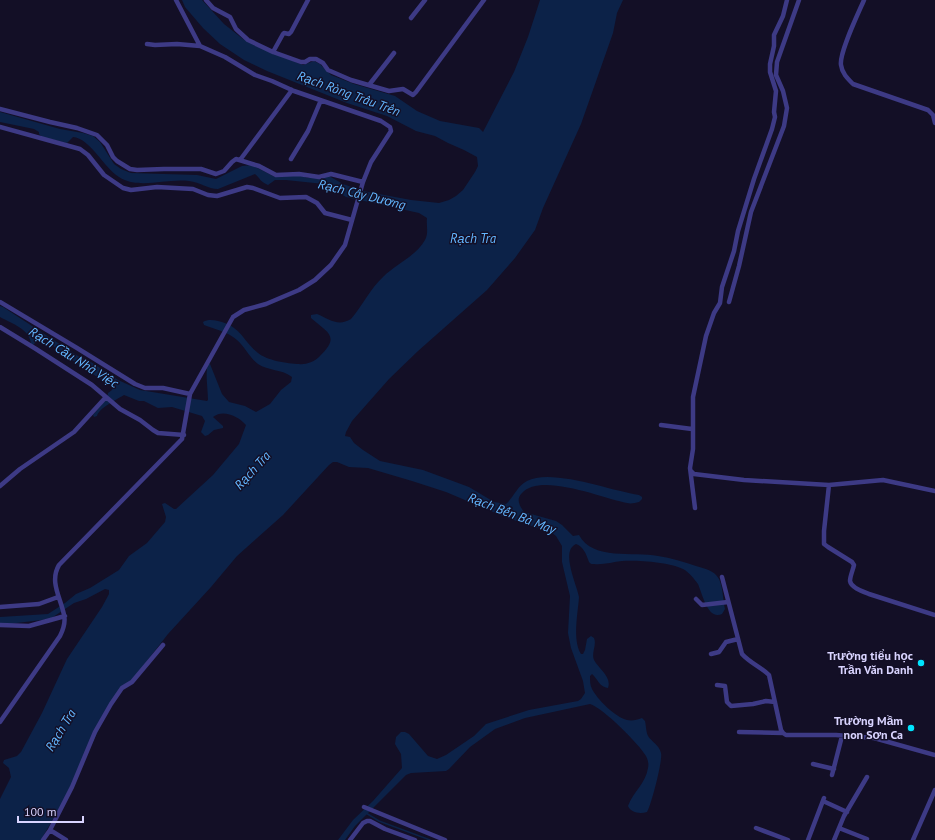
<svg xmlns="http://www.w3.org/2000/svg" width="935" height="840" viewBox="0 0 935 840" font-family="'PT Sans',sans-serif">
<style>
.water{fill:#0c2248}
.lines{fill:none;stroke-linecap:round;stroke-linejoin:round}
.stream{stroke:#0c2248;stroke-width:1.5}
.street{stroke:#3d3a85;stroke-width:4.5}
.poi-dot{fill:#00e5ff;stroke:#130f26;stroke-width:1.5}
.labels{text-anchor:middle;stroke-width:3;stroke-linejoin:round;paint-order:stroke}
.poi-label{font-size:12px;font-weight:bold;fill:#d9d4ff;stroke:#130f26;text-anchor:end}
.water-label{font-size:13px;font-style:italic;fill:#62b6ff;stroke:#130f26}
</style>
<rect width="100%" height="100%" fill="#130f26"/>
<path class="water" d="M182,0H202L224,24L243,39L256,46L303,65L314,61L320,64L331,75L354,84L395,96L417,111L440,121L479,128L483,132L514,72L528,37L540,0H623L617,13L613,33L581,124L543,208L535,230L515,258L487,290L418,351L389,379L352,421L346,432L345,436L350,437L354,443L363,450L380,461L423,470L469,487L494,502L506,504C514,497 517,486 527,481C552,468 611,491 639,495L642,497V499L639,502C635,503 631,504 627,503C604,499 541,472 522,493C516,499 519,505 524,512L556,521L562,525L573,536L579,535C593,561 633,551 658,556C671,558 684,562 696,566C705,569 714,570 719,579C723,587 723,600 725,609L722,614C708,621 702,593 698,584C694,579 689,572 683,569C669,562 637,560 622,561C613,562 603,565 594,564C591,564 591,564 589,562C586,554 584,547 576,544C560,551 577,585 579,597C578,613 572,640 581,654H583L585,650L587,639L591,636L594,638C597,645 591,653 594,660C599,669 612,677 608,688C599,687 598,679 592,674L590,676C590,681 590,685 592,689C597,699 615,717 627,720C632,721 637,720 642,718L645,721C646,725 646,732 648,736C652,742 659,745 661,753C663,760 651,806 647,812C640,814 631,813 628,806C633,792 646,783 648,768C649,764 648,760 646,756C640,745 602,707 590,704L525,718L495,729L470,747L449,769L446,771L411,773L406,775L355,826L345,840H338L353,820L373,801L402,768L401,754L395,744L396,737L401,732H405L409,734L428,756L437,759L446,755L474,736L486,724L529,710L578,701L581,699L585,693L583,681L571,648L568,633L570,596L562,562V546L556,536L552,533L505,517L446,492L412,481L368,468L349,467L337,462H333L329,465L283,515L237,556L211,587L168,634L132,680L117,692L70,789L41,840H0V799L11,777L9,768L3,763L4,760L17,756L21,752L42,713L67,659L102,607L109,594V590L105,589L86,599L74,603L50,619L0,625V617L48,614L65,603L76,594L90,588L119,570L129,556L147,543L165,522L166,517L162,504L165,503L174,509H176L213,475L239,444L246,425C238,416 223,409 213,417L223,426V428L214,430L208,435L205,436L201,432L205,421L202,416L172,407L158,408L144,401H139L124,395C116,400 99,408 97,416L94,417L93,415L107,398L108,393L112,390L113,387L80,366L41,337L33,345L31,344C30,329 11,323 0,317V306L3,307L78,356L91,362L118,380L140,390L207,401L208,400C208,390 205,372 208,364H210L222,394L229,402L245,406L256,412L270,404L281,390L291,382L292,377C282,369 268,371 258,364C249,357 245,347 237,340C228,332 215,329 204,325L203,322C208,319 213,320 218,321C241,326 242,340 258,353C266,360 288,364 299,364C305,365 314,362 319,357C341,336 328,333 311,318V315L317,314C329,319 338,327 351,319C362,306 370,289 383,277C396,264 416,256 425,240C429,233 426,225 427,218L419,213L346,197L324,184L286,180H275L268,185C259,181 261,179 255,174L218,189C208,189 200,182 189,181C166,178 139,190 119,177C104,168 90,138 73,137L67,143L42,137L39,134V132L34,129L0,122V112L60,129L83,133L93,136L100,142L114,164L121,169L131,173L197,175L216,179L242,166L252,165L275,177L298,175L308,178L329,176L343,184L363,191L411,200L439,203L449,200L456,196L463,190L475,172L478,166L477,157L464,150L448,143L435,136L416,131L387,116L347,103L267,71L244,60L220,44L203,28L185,7Z"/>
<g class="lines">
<path class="stream" d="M366,813L379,821L430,840"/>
<path class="street" d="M206,0L213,8L230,17L236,29L248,40L273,52L301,62H305L310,59H316L323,63L328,70L351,80L389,91L403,89L413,95L416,92L484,0
M864,0C858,14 839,53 841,65C842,73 847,78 853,84L928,110L933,115L935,123
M411,18L425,0
M147,44L155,45L177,44L200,46
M273,52L283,34L284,33L289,34L291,32L308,0
M369,85L394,53
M0,109L50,122L77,128L97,135L107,145L113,157L117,161L130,169L137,170L164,169H201L216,174L224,171L232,162L236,159L259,166L276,175L299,174L319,177L331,174L363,182
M0,127L80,149L88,155L104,175L123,188L131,190L157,187L193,189L208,195L217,196L247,187L253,188L280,198L306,197L317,203L325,213L352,220
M291,159L308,131L321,100
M240,160L292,90
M0,302L77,348L135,384L145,388H163L190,394
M729,302L739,266L751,212L784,126L787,108L783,91L776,75L777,62L799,0
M0,327L36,349L92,385L120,409L140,420L153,430L158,433L184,435
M661,425L692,429
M691,471L694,474L744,480L829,485L883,480L935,491
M829,485L824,531V544L828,547L852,562L854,565C853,570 850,576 850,581C851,588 864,592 869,594L935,615
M0,486L20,469L74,432L106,397
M695,508L690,468L693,449V397L706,336L714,313L720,303L722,287L734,251L738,231L754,179L772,129L775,117L774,112L776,91L770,72V64L774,46V35L783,16L787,0
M722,577L742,654C750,663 761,667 769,675L781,730L783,733L786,735H836L874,738L935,755
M696,599L702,605L728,602
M0,607L39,604L58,597
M0,625L29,626L65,616
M711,654L719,652L726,642L738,639
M717,685L725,686L727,702L731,706L753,704L766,701L775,702
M0,722L60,636C63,630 66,623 64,615C61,598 49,582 59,565L182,439L190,394L233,317L244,310L266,304L299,290L315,280L331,265L345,245L363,182L371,162L391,131L390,127L381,121L294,91L272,81L255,75L225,57L200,46L176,0
M739,732L783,733
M813,764L834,769
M832,775L842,736
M823,801L847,812
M364,807L445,840
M756,828L788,840
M839,828L867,839
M50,830L66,840
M43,840L50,830L72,787L95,732L111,704L122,688L132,682L163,645
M350,840L363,823L367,821H370L385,829L415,840
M808,840L824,798
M834,840L844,816L867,777
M913,840L935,790"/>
</g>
<g class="poi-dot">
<circle cx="921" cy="663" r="4"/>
<circle cx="911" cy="728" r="4"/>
</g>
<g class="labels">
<g class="poi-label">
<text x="913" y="660">Trường tiểu học<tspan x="913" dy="14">Trần Văn Danh</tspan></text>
<text x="903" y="725">Trường Mầm<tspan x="903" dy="14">non Sơn Ca</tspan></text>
</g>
<g class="water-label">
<text transform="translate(349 93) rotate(20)" y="5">Rạch Ròng Trâu Trên</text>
<text transform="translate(362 194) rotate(14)" y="5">Rạch Cây Dương</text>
<text x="473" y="243">Rạch Tra</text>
<text transform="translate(74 357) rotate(32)" y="5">Rạch Cầu Nhà Việc</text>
<text transform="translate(252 470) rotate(-48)" y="5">Rạch Tra</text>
<text transform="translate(512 513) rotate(21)" y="5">Rạch Bến Bà May</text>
<text transform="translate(60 730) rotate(-59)" y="5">Rạch Tra</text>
</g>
</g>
<path d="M18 816v6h65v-6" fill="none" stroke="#d9d4ff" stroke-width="2"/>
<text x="24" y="816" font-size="12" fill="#d9d4ff" stroke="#130f26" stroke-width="3" paint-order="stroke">100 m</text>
</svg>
